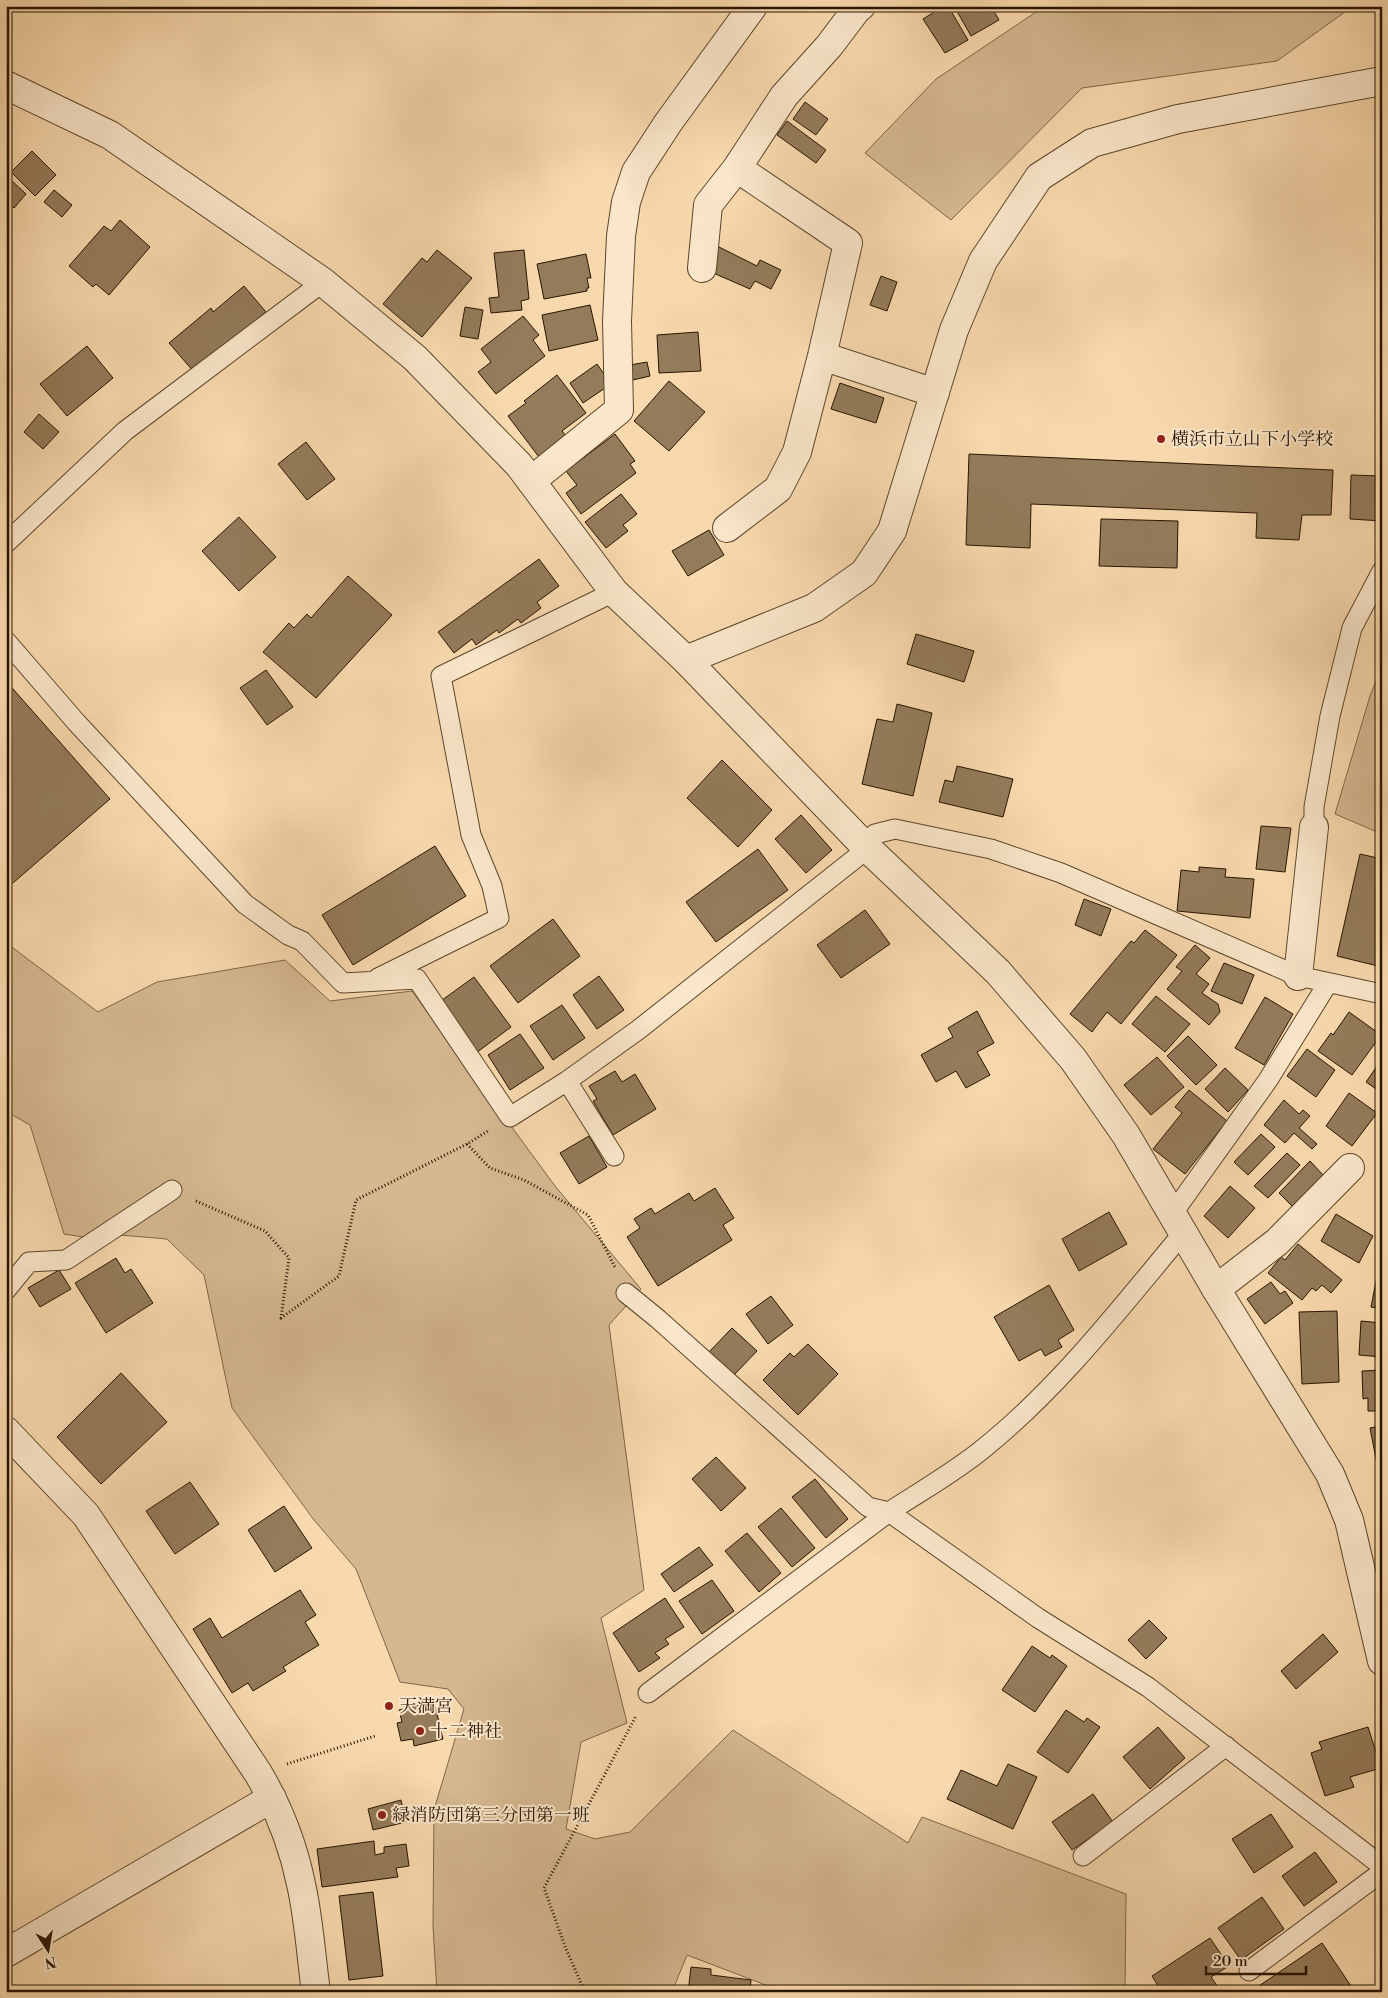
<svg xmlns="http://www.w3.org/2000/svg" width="1388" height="1998" viewBox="0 0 1388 1998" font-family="'Libre Bodoni','Noto Serif JP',serif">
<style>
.green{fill:#d5b890;stroke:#7e6648}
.building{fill:#947b5a;stroke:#281500}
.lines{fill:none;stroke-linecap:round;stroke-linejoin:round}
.service-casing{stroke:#5c462b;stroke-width:21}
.minor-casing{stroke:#5c462b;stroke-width:30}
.tertiary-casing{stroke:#5c462b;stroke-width:30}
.path{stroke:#281500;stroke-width:3;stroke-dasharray:1 2.5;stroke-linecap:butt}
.service{stroke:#fae6ca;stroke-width:19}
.minor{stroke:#fae6ca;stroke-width:28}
.tertiary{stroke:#fae6ca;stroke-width:28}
.poi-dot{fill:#8f2418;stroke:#fae6ca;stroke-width:2}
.labels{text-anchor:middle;stroke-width:4;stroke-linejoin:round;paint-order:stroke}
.poi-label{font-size:18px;fill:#281500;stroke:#fae6ca;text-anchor:start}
</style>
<rect width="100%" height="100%" fill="#f8d9ad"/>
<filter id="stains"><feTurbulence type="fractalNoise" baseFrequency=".004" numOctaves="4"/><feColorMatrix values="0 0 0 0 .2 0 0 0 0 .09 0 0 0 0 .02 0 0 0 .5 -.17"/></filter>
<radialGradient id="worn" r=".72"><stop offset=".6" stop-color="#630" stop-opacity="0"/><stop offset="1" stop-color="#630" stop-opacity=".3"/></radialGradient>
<path class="green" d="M1045,6H1353L1277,61L1082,88L951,220L865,153L936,79Z
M1382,667V834L1335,814L1370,696Z
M6,939L13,948L98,1012L157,982L285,960L330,1001L412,991L555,1186L641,1289L609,1325L644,1590L601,1618L627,1723L581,1742L566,1829L595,1839L630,1832L733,1730L908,1843L922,1817L1126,1894L1125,1992H784L687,1955L672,1992H437L433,1926L434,1810L464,1709L448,1689L400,1682L356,1569L314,1520L232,1408L204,1275L167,1239L120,1235L96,1239L64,1234L30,1125L9,1113L6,1114Z"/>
<path class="building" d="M944,6H948L968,40L945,53L923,19Z
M954,6H984L987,11L992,8L999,20L971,36Z
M805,102L828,119L816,135L793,119Z
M787,121L826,150L816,163L777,135Z
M32,151L56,175L35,196L11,172Z
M10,179L26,194L14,208L6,201V183Z
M54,190L72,205L62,217L44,202Z
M120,220L150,247L109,295L96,284L93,287L69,266L104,226L111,231Z
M711,243L757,266L760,260L781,270L771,289L755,281L750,289L711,272Z
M437,250L472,278L422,337L383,304L422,258L427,262Z
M524,250L529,299L521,301L522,310L491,313L489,298L499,297L494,253Z
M586,254L591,278H587L589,288H587V291L544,299L537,264Z
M881,276L897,282L887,311L870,305Z
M244,286L266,312L194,372L169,343L211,308L213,312Z
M590,305L598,340L549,351L542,315Z
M465,307L483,310L478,339L460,336Z
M523,316L539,335L533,340L545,356L496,394L478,372L491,362L481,349Z
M698,332L701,371L659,373L657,335Z
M87,346L113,378L67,416L40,384Z
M647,362L650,376L633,380L630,365Z
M597,364L611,384L583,403L570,383Z
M557,375L586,413L562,431L569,440L542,461L508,416L526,403L524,401Z
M669,381L705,412L669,451L634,421Z
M840,383L884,398L876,423L831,409Z
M39,414L59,432L43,449L24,432Z
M615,434L635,461L630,464L636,473L581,514L566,493L577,485L566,471Z
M306,442L335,479L307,500L278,464Z
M969,454L1333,470L1331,515H1302L1299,540L1256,538L1257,513L1031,504L1030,548L966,545Z
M1351,475L1382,476V521L1350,519Z
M621,494L637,514L623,525L628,531L606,548L585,522Z
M239,517L276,557L239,591L202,551Z
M1101,519L1178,521L1177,568L1099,566Z
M709,530L724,555L688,576L672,551Z
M539,559L559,586L537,602L541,608L521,623L518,619L499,633L497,630L476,645L472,639L454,653L438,632Z
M348,576L392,615L316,698L263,652L289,623L294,628L307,614L311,618Z
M916,634L974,651L964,682L907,664Z
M266,670L293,707L267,725L240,688Z
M6,681L110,799L6,889Z
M897,704L932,713L913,796L862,784L877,719L893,722Z
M722,760L772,810L738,847L687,798Z
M957,766L1013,779L1003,817L939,802L945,780L953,782Z
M801,815L832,850L806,873L775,839Z
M1261,826L1291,828L1285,872L1256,869Z
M435,846L466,896L353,965L322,915Z
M758,849L788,890L716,942L686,902Z
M1360,854L1382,859V967L1337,956Z
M1199,867L1226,869L1225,877L1254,879L1250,918L1177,911L1181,870L1199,872Z
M1084,899L1111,909L1101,936L1075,925Z
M865,910L890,944L841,978L817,945Z
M553,919L580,956L518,1003L490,966Z
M1145,930L1177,955L1121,1024L1107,1012L1092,1032L1070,1014L1131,941L1134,943Z
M1195,945L1210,958L1196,974L1209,984L1202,993L1218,1004L1220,1012L1209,1025L1167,989L1182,971L1176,967Z
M1224,963L1254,975L1242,1004L1211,991Z
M599,976L624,1010L597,1029L573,995Z
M474,977L511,1027L476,1053L438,1003Z
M1156,996L1190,1024L1165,1052L1132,1024Z
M1265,997L1293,1014L1264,1065L1235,1048Z
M562,1005L585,1038L553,1060L530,1026Z
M977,1011L994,1043L977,1052L990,1075L966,1088L956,1071L936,1082L921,1055L953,1037L948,1028Z
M1349,1012L1381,1035L1352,1075L1318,1051L1331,1033L1333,1035Z
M520,1034L544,1068L510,1090L488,1055Z
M1188,1036L1217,1065L1196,1085L1167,1056Z
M1307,1049L1335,1070L1316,1097L1287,1076Z
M1157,1057L1184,1087L1151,1115L1124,1085Z
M1382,1059V1093L1366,1082Z
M1225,1068L1248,1090L1228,1112L1205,1089Z
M615,1071L622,1082L635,1074L656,1109L613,1135L593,1101L597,1099L589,1086Z
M1189,1090L1227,1121L1185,1174L1153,1149L1182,1113L1175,1107Z
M1349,1093L1377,1113L1352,1146L1326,1126Z
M1284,1100L1299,1114L1303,1110L1310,1116L1299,1128L1317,1144L1312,1149L1294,1133L1285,1143L1264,1125Z
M1261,1134L1275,1147L1248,1175L1234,1162Z
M589,1136L607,1167L579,1184L560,1153Z
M1287,1153L1300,1165L1268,1198L1254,1186Z
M1310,1161L1323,1175L1292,1206L1279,1193Z
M1230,1186L1255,1208L1228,1238L1204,1216Z
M715,1188L734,1218L723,1225L732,1240L658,1286L627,1237L640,1228L634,1219L651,1208L655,1214L689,1193L694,1201Z
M1109,1212L1127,1244L1079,1271L1062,1239Z
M1336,1214L1373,1236L1359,1263L1321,1241Z
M1298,1244L1342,1280L1331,1293L1322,1285L1316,1291L1312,1288L1302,1300L1268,1273L1281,1257L1285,1260Z
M6,1256L12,1262L6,1268Z
M116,1258L125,1273L131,1269L153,1303L106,1333L75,1283Z
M59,1270L71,1289L40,1307L28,1288Z
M1382,1272V1309L1371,1307L1376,1281L1380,1282Z
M1271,1282L1280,1294L1285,1291L1293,1303L1265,1324L1247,1299Z
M1049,1285L1074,1330L1058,1340L1062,1347L1045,1356L1041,1349L1019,1361L994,1317Z
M771,1296L793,1325L768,1344L746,1314Z
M1337,1311L1339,1382L1302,1384L1299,1312Z
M1361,1321L1382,1323V1357L1359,1355Z
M732,1328L757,1351L734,1375L709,1352Z
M808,1344L838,1374L798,1415L763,1380L790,1353L794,1357Z
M1382,1370V1411H1368V1398L1363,1399L1362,1371Z
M121,1373L167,1422L101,1484L57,1437Z
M1382,1426V1464H1377L1370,1428Z
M716,1457L746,1488L721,1511L692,1479Z
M815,1479L848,1519L826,1538L792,1497Z
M190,1482L219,1524L175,1554L146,1511Z
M284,1506L312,1548L275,1572L248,1530Z
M781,1508L815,1548L792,1567L758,1527Z
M747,1533L781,1573L759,1592L725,1551Z
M699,1547L713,1565L674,1592L661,1574Z
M712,1580L734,1611L702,1634L679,1601Z
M300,1590L316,1615L305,1622L319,1645L283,1667L286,1671L253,1691L248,1683L232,1693L193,1629L210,1618L222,1638Z
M665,1598L684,1627L665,1639L669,1644L655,1653L660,1658L639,1672L613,1633Z
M1149,1620L1167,1638L1146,1659L1128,1640Z
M1323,1634L1338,1652L1296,1689L1281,1671Z
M1032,1646L1050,1658L1052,1655L1067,1666L1035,1712L1002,1690Z
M434,1701L443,1739L414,1746L413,1739L401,1741L397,1723L402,1722L399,1710Z
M1066,1710L1084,1722L1087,1718L1100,1727L1068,1773L1037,1752Z
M1158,1727L1185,1758L1150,1789L1123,1757Z
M1368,1727L1381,1768L1350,1777L1354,1787L1325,1796L1311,1753L1322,1749L1319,1742Z
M1008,1764L1037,1777L1013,1829L947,1799L961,1770L997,1786Z
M1093,1794L1113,1822L1072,1850L1052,1822Z
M401,1800L406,1822L373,1830L368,1809Z
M1271,1814L1293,1847L1254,1873L1232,1839Z
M374,1841L375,1855L384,1853V1847L406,1844L409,1866L396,1868L398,1877L322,1887L317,1849Z
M1315,1852L1337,1882L1304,1906L1282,1876Z
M373,1892L383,1976L349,1980L339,1896Z
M1262,1897L1284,1929L1241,1960L1218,1928Z
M1210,1938L1229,1966L1211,1977L1220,1990L1162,1992L1152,1976Z
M1322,1943L1355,1992H1250Z
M691,1967L711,1969V1975L751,1980L750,1992H688Z"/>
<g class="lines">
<defs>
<path id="service" d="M6,543L125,431L323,282
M6,641L76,722L245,904L288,935L302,941L343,983L417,979L510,1117L567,1081L638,1030L857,857L863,844L875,834L895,829L991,849L1061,873L1298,976L1382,994
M1314,827V807L1330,716L1352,628L1382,571
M378,978L499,918L492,886L471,835L441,676L614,592
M567,1081L614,1156
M1173,1213L1268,1080L1328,983
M1183,1233C1121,1307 1060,1387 984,1448C955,1472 921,1491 889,1512L1038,1618L1148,1687L1382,1866
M6,1290L29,1262L66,1260L172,1190
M626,1293L658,1319L868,1507L889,1512
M648,1693L889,1512
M1083,1856L1226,1746
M1249,1971L1382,1872"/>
<path id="minor" d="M702,268L708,205L737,168L784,96L829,46L857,9L861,6
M822,356L935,393
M531,481L619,410L617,321L621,236L626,202L636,172L668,123L753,6
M727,528L778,489L797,452L822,356L848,243L737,168
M686,660L814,608L864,573L892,531L954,330L983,261L1039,177L1092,143L1178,119L1382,81
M1298,976L1314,827
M1216,1289L1277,1242L1350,1168
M6,1431L86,1515L258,1773C278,1807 293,1845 301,1884C309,1919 311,1956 316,1992
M6,1953L272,1798"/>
<path id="tertiary" d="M6,85L110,135L323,282L415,358L519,465L614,592L686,660L863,844L998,972L1073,1059L1126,1135L1216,1289L1330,1474L1349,1520L1382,1661"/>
</defs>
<use href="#service" class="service-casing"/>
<use href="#minor" class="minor-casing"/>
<use href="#tertiary" class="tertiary-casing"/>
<path class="path" d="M467,1144L490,1168L524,1180L588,1215L616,1269
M196,1201L265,1231L289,1258L281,1318L339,1276L356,1200L467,1144L488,1131
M287,1764L375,1736
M585,1992L566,1949L544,1888L636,1716"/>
<use href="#service" class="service"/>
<use href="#minor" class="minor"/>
<use href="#tertiary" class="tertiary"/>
</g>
<g class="poi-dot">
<circle cx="1161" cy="439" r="5"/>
<circle cx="389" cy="1706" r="5"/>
<circle cx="420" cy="1731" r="5"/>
<circle cx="382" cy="1815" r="5"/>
</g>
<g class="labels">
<g class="poi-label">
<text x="1171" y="445">横浜市立山下小学校</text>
<text x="399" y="1712">天満宮</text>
<text x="430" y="1737">十二神社</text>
<text x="392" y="1821">緑消防団第三分団第一班</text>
</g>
</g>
<rect width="1388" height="1998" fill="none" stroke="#f8d9ad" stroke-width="25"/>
<rect x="8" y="8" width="1373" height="1983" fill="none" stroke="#281500" stroke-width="2.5"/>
<rect x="12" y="12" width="1363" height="1973" fill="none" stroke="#281500"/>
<g transform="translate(48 1950) rotate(168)" stroke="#fae6ca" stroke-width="4" paint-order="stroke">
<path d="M0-4L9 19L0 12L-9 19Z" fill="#281500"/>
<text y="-8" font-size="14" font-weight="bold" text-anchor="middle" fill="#281500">N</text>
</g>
<path d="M1206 1966v8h100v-8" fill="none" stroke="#281500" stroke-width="2.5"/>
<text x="1213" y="1966" font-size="15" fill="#281500" stroke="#fae6ca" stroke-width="4" paint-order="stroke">20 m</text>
<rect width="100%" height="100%" filter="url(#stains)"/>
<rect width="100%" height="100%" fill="url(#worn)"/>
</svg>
